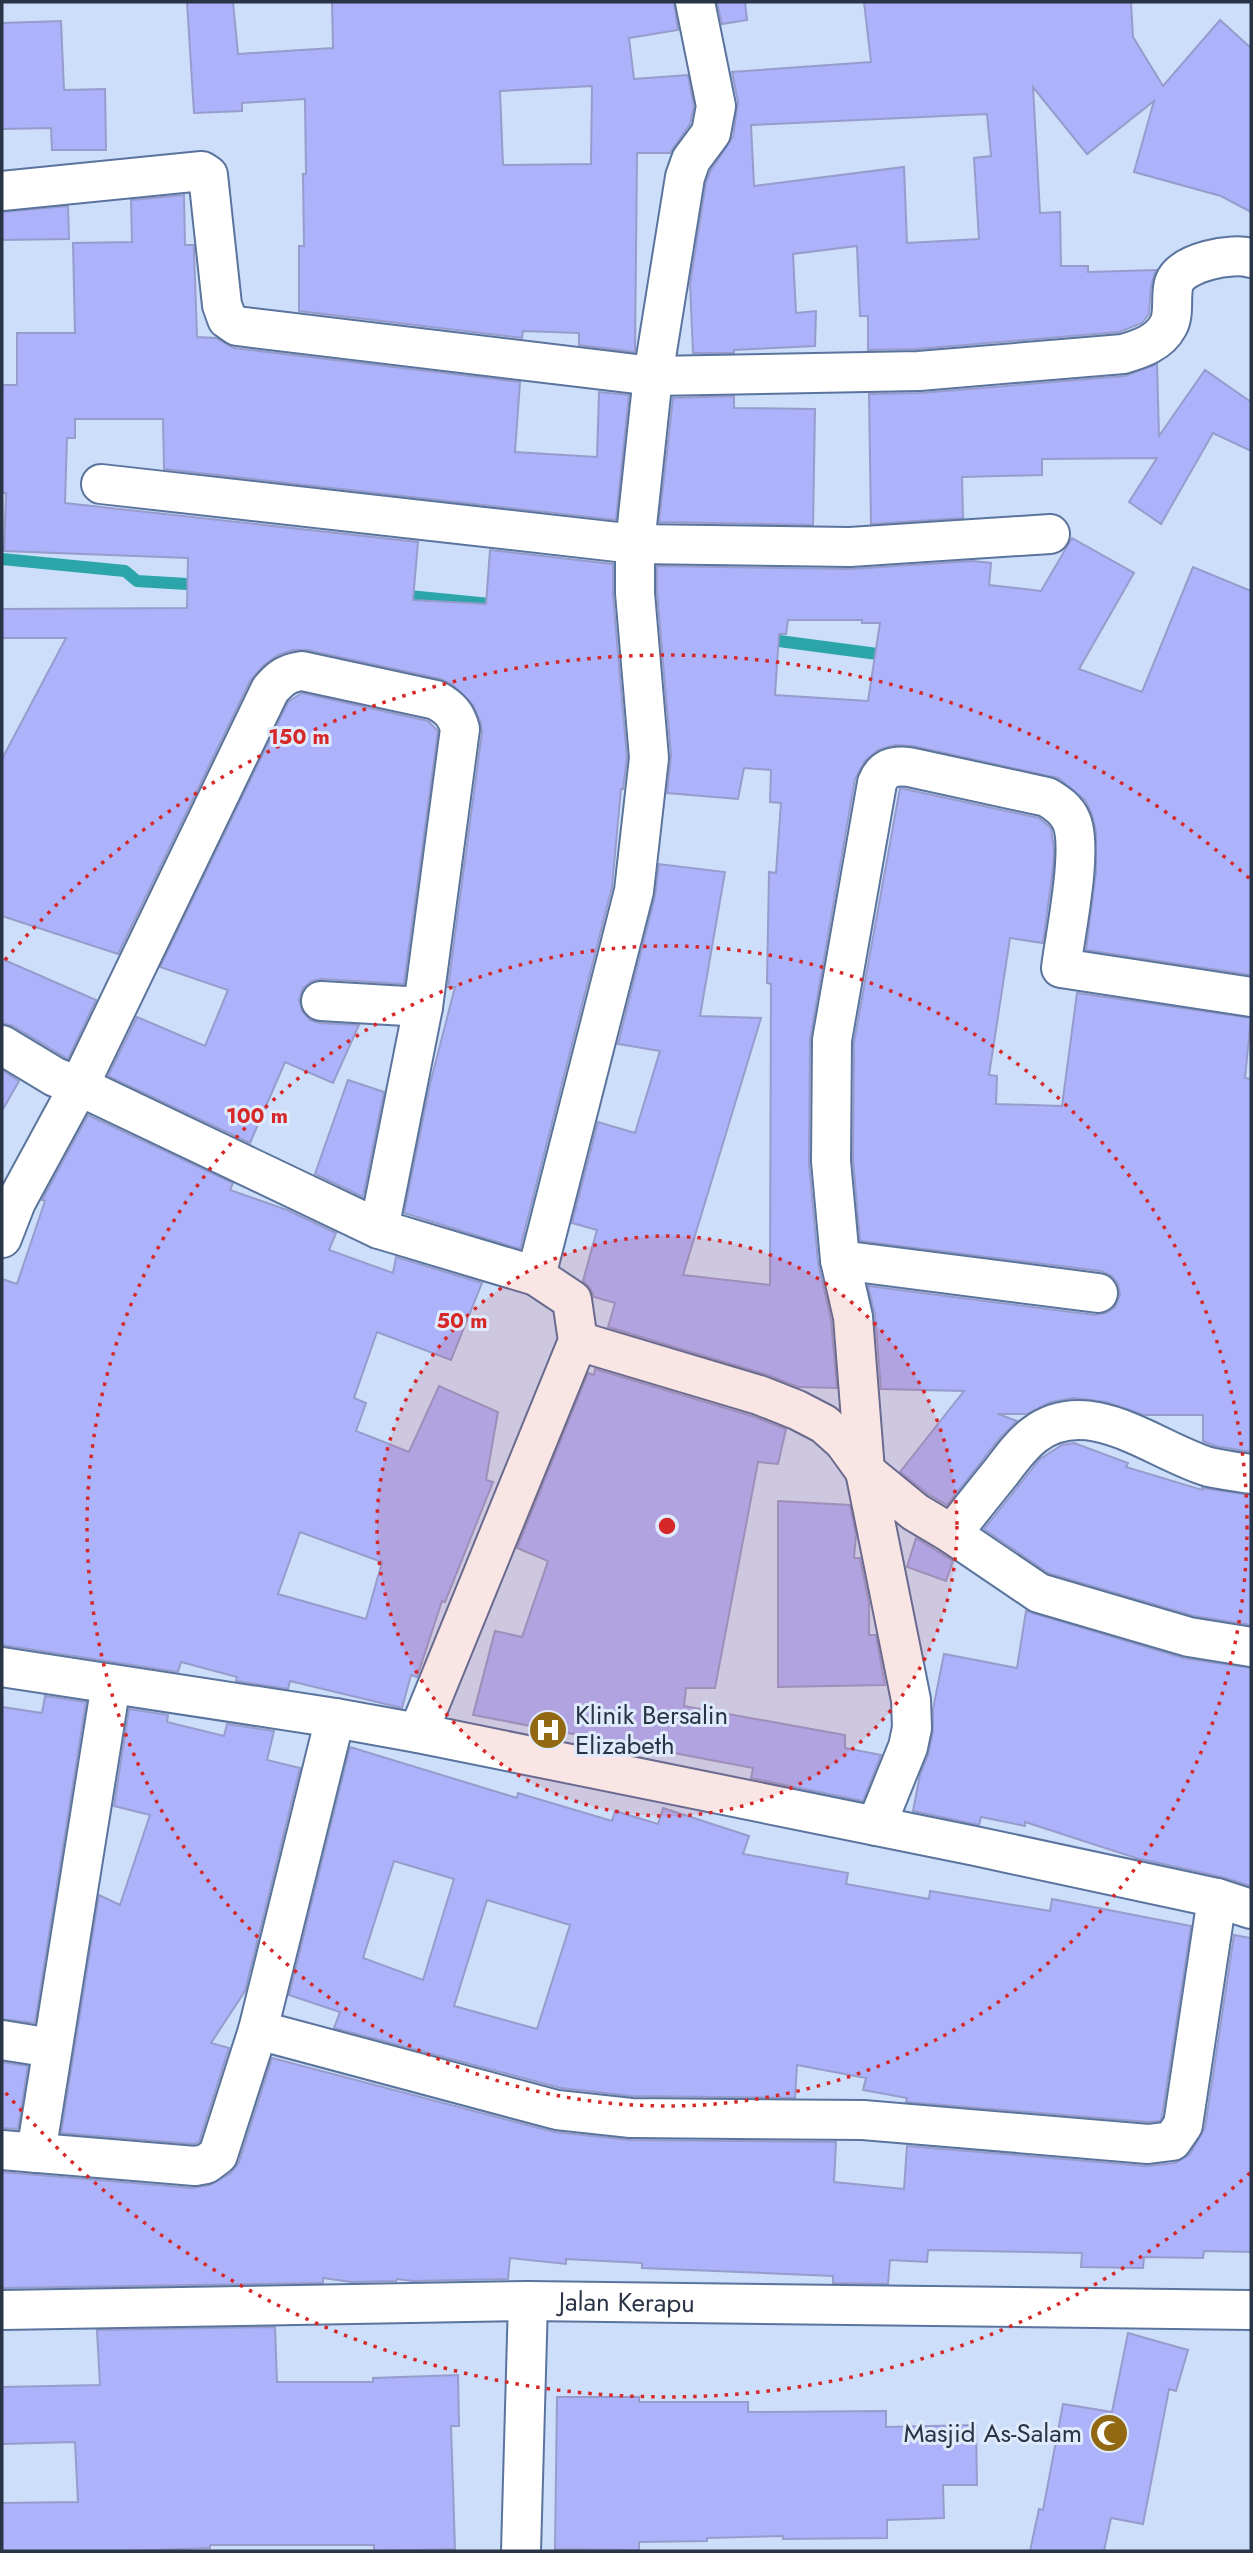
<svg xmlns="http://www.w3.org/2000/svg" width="1253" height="2553" viewBox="0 0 1253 2553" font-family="Jost,sans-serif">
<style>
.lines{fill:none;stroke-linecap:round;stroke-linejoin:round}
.stream{stroke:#2ca5aa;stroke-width:12}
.building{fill:#acb3fa;stroke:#979ccc;stroke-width:2;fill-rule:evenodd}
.minor-casing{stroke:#5a749d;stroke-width:42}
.minor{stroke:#fff;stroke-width:38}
.ring{fill:none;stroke:#d62828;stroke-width:3.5;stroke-dasharray:3.5 7}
.labels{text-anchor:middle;stroke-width:6;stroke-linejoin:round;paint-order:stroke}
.poi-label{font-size:26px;fill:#293446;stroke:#dfebfd;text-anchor:start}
.street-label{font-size:26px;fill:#293446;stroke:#dfebfd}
.centre{fill:#d62828;stroke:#dfebfd;stroke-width:3.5}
.ring-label{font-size:21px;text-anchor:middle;font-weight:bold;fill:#d62828;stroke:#dfebfd;stroke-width:6;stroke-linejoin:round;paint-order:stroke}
</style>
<rect width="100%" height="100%" fill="#ccdefa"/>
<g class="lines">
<path class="stream" d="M2,559L125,571L137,581L203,585
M399,595L500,605
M764,639L885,655"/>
</g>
<path class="building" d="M187,2H233L238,54L333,48L332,2H674L678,30L629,38L634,79L688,75L694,106L690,124L670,153H637L635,352L579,345V333L523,331L522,338L299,311V246H304L303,174H306L305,99L242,103V111L194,113ZM592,86L591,164L503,165L500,91Z
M717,2H745L747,20L722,24Z
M864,2H1131L1133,37L1163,86L1220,20L1251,48V212L1221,196L1134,172L1154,101L1087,154L1033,87L1040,213L1060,212L1061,266H1088V272L1156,270L1151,286L1149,314L1142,323L1119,332L918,349L868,350V316H860L857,246L793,254L796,313L816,311L815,346L734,350V353H693L690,284L706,182L711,170L733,137L738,102L732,72L871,62ZM987,114L991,156L974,158L979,239L907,243L904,167L754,186L751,125Z
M61,21L64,90L105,89L106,150H52L51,128L2,129V23Z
M184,195L185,245H194V251L197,337L216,338L234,348L520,382L515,452L597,457L599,392L629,395L616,520L164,469L163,419H75V438H67L65,503L418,542L413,600L486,604L490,550L613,564V595L627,758L623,789H621L612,887L520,1249L404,1213L430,1084L455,987H448L482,732L481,723L473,705L452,684L441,679L307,650H293L278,655L263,666L250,681L118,954L2,916V759L66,638H2V609L187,608L188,558L4,551L6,493H2V385H17V333H75L73,243L132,242L131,200Z
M68,206L69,239L2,240V212Z
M1157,364L1159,436L1205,370L1251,402V451L1213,433L1161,524L1129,502L1157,458L1042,459V475L962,477L963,518L871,524L869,394L921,393L1125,376Z
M734,396V408L815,409L813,525L659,522L673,398Z
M1072,538L1134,573L1079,669L1142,692L1193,567L1251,591V975L1086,950L1096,872V831L1092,814L1085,800L1058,778L913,746L895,745L878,750L865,761L855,779L810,1040L809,1163L818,1262L831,1320L837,1388L798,1387L765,1374L608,1327L615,1303L594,1297L590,1288L583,1281L597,1230L572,1223L598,1122L635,1133L660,1051L618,1044L655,896L659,864L725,872L700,1016L761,1018L683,1275L770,1285L771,984L767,983L769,872L776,873L781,803L770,802L771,770L744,768L738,799L667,793L671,756L657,592V566L850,569L973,561L991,563L989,585L1041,591ZM788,620H862V623H880L868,701L775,695L779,634H786Z
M302,693L428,721L438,731L404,984L322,979L312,981L303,988L299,1000L302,1011L310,1020L320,1023L359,1025L333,1083L285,1062L250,1143L108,1076L137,1017L205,1046L228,990L160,967L288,702Z
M900,788L1039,818L1051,828L1054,850L1053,868L1043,943L1010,938L989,1075L997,1076L996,1104L1062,1106L1077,993L1251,1018L1245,1078L1251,1079V1452L1215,1446L1203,1441V1415H1144L1106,1402L1074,1398L1051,1402L1027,1414H998L1017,1421L1000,1438L947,1505L928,1494L900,1472L964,1391L881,1389L875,1315L868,1286L1095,1315L1106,1313L1115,1307L1120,1295L1118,1284L1112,1276L1101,1271L860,1241L853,1160L854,1042Z
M2,959L96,1000L68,1059L13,1026L2,1023Z
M2,1070L19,1081L2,1111Z
M348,1080L384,1092L363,1197L315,1174Z
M88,1115L233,1183L230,1190L287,1210L336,1233L329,1250L393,1273L396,1257L482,1283L451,1360L377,1332L354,1398L366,1403L356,1431L409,1452L439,1386L498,1412L486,1480L493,1482L445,1602L442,1601L417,1677L411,1675L402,1708L290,1681L288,1689L236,1681L237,1677L181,1662L178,1672L2,1645V1279L17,1284L45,1201L42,1200ZM300,1532L382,1562L366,1619L278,1594Z
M595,1369L752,1416L786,1429L778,1464L758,1462L715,1688H686L684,1706L845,1735V1748L881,1755L863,1801L751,1778L753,1768L473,1715L495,1631L522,1637L548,1561L517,1548L588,1373L594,1375Z
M1074,1443L1128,1463L1126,1467L1202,1490V1488L1251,1495V1625L1194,1616L1048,1573L984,1529L1040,1459L1062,1445Z
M778,1501L850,1505L856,1535L854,1558H860L869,1603V1635H876L885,1685L778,1687Z
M916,1538L953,1561L946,1581L907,1567Z
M1026,1611L1183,1658L1251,1668V1886L1222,1877L1136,1858L1025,1822V1826L981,1817L979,1825L913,1811L920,1775L928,1755L933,1732V1709L944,1654L1017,1668Z
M45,1696L86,1702L35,2023L2,2019V1707L42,1713Z
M129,1709L168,1715L167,1722L224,1736L227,1724L274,1731L267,1760L300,1768L245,1991L211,2043L229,2048L199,2142L194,2144L61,2133L99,1895L120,1905L150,1815L114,1806Z
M350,1747L517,1798L518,1793L612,1821L615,1811L658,1824L663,1808L749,1836L743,1854L848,1873L846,1884L929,1899L930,1891L1050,1911L1052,1899L1191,1926L1162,2117L1160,2121L1148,2122L906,2102L907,2098L863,2090L866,2078L797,2065L795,2098L632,2096L561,2088L334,2028L340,2012L289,1995ZM394,1861L454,1879L423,1980L363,1958ZM487,1900L570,1925L537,2029L454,2006Z
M1234,1935L1251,1938V2252L1204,2251L1203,2258L1144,2257L1143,2268L1081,2267L1082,2253L928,2250L927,2262L890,2260L888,2284L833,2283V2276L642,2268V2263L566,2259V2264L510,2258L508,2279L413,2281L397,2279L396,2281L351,2282L323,2278V2283L2,2288V2172L193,2188L210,2185L231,2173L239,2162L272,2058L554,2132L631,2140L836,2142L834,2182L904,2189L907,2146L1146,2166L1175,2163L1190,2154L1205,2128Z
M2,2062L28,2066L18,2129L2,2128Z
M275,2327L277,2382H373V2378L458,2375L459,2426H451L455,2549L374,2551V2545H210V2548L124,2551H2V2503L78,2502L75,2442L2,2444V2387L100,2385L97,2330Z
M1128,2333L1188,2350L1176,2391L1169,2389L1143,2524L1111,2518L1104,2551H1030L1039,2509L1043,2510L1063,2404L1112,2412Z
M557,2397H639V2402H748V2412L886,2411V2427L976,2425L977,2485H943L944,2518L887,2520V2538L783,2539V2536L707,2538V2541L639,2542V2550L555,2549Z"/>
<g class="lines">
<defs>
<g id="minor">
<path d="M2,191L202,171L208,175L222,305L227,319L237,326L653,376L919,371L1123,354C1140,349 1159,343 1168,326C1175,314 1170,296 1174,283C1181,262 1233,252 1251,258"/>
<path d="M101,484L635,544L850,547L1050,534"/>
<path d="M2,1045L55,1077L79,1086L379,1229L536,1276"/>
<path d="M379,1229L423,1007"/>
<path d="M2,1238L16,1202L79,1086L270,690C280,678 287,673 302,671L436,700C450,708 456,714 460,729L423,1007L321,1001"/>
<path d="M840,1260L1098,1293"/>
<path d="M578,1341L759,1395L797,1410L824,1424L844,1442L865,1471L915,1512L952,1534C968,1513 985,1492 1002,1471C1011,1459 1021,1445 1034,1435C1089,1393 1155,1451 1209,1467C1222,1470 1237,1472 1251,1474"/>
<path d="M952,1534L1039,1593L1189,1637L1251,1647"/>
<path d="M2,1667L335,1718L418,1733L975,1846L1217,1898L1251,1909"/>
<path d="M335,1718L258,2030L557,2110L631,2118L863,2120L1148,2144L1172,2141L1183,2125L1217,1898"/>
<path d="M418,1733L578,1341L572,1300L536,1276L634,891L649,758L635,593V544L653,376L685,177L691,160L711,133L716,106L695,2"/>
<path d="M876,1826L908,1747L912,1728L911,1700L865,1471L853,1317L840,1260L831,1161L832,1040L877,783C883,768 893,765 909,767L1047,797C1057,803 1066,809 1071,820C1084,847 1065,935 1061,968L1251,997"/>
<path d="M2,2040L52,2048"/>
<path d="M2,2150L195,2166L206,2164L218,2155L258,2030"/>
<path d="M36,2153L111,1684"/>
<path id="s1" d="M2,2310L528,2301L1251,2310"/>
<path d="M521,2551L528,2301"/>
</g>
</defs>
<use href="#minor" class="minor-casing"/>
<use href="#minor" class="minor"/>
</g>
<circle cx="667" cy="1526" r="290" fill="#d62828" fill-opacity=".12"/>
<g class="ring">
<circle cx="667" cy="1526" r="290"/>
<circle cx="667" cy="1526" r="580"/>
<path d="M1250 2173A871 871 0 0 1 5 2092M5 960A871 871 0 0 1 1250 879"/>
</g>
<defs>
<symbol id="hospital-disc" viewBox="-11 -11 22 22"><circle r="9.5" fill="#926912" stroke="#dfebfd"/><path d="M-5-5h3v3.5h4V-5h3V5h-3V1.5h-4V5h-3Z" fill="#fff"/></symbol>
<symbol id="mosque-disc" viewBox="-11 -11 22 22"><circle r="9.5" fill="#926912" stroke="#dfebfd"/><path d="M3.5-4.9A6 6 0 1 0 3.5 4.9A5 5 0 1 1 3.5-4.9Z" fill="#fff"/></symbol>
</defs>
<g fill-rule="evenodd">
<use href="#hospital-disc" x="526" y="1708" width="44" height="44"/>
<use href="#mosque-disc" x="1087" y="2411" width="44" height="44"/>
</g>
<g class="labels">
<g class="poi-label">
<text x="575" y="1724">Klinik Bersalin<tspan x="575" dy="30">Elizabeth</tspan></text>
<text x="1082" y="2442" text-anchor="end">Masjid As-Salam</text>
</g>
<g class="street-label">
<text dy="9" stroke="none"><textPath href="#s1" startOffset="625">Jalan Kerapu</textPath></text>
</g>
</g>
<circle cx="667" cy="1526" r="10" class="centre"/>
<g class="ring-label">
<text x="299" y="744">150 m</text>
<text x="257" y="1123">100 m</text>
<text x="462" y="1328">50 m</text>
</g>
<rect width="1253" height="2553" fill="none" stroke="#293446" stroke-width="7"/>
</svg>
